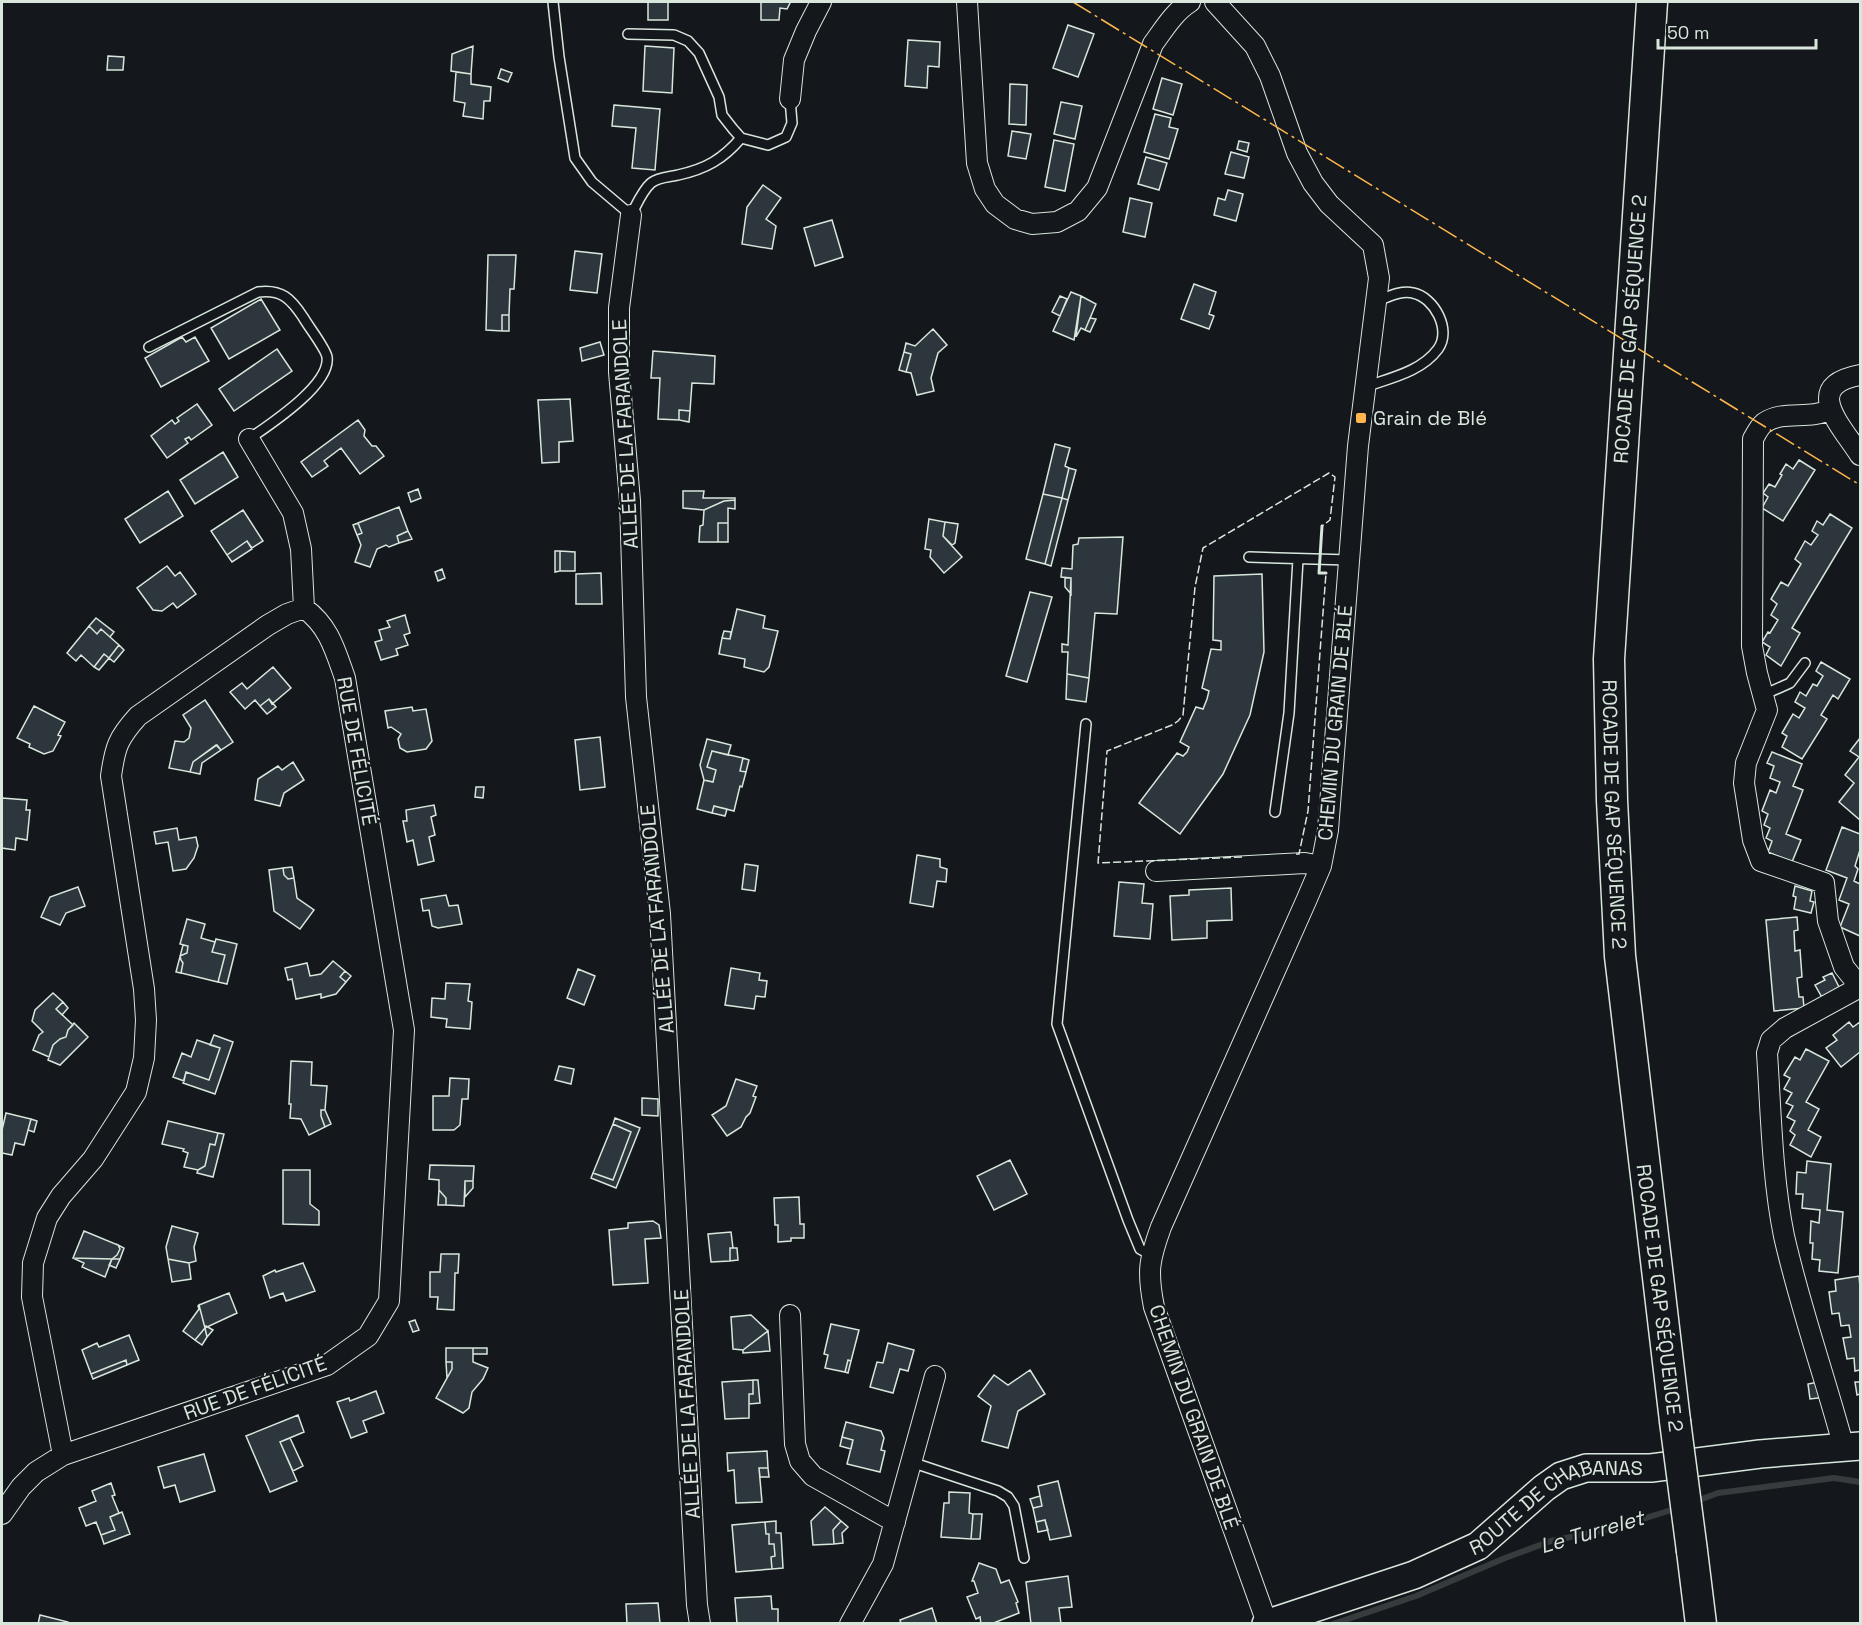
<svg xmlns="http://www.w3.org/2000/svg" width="1862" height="1625" viewBox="0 0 1862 1625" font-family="'Space Grotesk',sans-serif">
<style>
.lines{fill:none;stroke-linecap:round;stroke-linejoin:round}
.stream{stroke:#363b3e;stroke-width:6}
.building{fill:#2c363c;stroke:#d8e6dc;stroke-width:1.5}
.lane-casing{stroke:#d8e6dc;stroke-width:12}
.street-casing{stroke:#d8e6dc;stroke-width:22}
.secondary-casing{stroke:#d8e6dc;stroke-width:30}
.primary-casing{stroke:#d8e6dc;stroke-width:33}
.lane{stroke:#14181c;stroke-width:9}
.street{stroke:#14181c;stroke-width:20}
.secondary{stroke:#14181c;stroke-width:27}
.primary{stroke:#14181c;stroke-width:30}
.primary-bridge-casing{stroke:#d8e6dc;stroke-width:33;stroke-linecap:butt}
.primary-bridge{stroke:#14181c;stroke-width:30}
.fence{stroke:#d8e6dc;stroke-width:1.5;stroke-dasharray:8 3;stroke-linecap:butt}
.wall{stroke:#d8e6dc;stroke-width:3}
.power{stroke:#ffb74d;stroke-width:1.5;stroke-dasharray:21 4.5 3 4.5;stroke-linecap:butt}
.poi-dot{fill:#ffb74d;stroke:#14181c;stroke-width:2}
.labels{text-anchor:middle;stroke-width:4.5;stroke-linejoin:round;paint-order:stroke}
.street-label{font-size:20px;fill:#d8e6dc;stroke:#14181c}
.poi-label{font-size:20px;fill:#d8e6dc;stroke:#14181c;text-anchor:start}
.water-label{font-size:21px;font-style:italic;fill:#d8e6dc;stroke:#14181c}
</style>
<rect width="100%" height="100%" fill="#14181c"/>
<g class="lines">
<path class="stream" d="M1694,1502L1718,1493L1834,1478L1860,1482
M1333,1624L1416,1596L1505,1558L1551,1541L1610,1529L1678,1508"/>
</g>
<path class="building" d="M648,2H668V20H648Z
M761,2H790V3L787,9L780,8L779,20H761Z
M1068,25L1094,34L1078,77L1053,68Z
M908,40L940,42L939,67L928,66L927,88L905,86Z
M473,46L471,74L451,71L452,54Z
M645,46L674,48L672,93L643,91Z
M108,56L124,57L123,70H107Z
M501,69L512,73L508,82L498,78Z
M456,72L471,74V84L491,87L490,101H484L483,119L463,116L465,103L454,101Z
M1162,78L1182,84L1173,115L1153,109Z
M1010,84L1027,85L1026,125L1009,124Z
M1061,102L1082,106L1075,139L1054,134Z
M614,105L660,109L655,170L632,168L636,128L612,126Z
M1155,114L1171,118L1169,127L1178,129L1169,159L1144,152Z
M1012,131L1031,134L1026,159L1008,156Z
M1054,140L1074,144L1065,191L1045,187Z
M1239,141L1249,143L1247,152L1237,149Z
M1231,152L1249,157L1244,178L1225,174Z
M1146,157L1167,163L1159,190L1138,184Z
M763,185L781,198L766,219L776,226L772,249L742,244L747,207Z
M1228,190L1243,194L1236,221L1214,215L1218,198L1225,200Z
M1130,198L1152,203L1145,237L1123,232Z
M832,220L843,257L815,266L804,228Z
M575,251L602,254L597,293L570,290Z
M488,255H516L514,289H510L509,315H502V331L486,330Z
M1194,284L1216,292L1209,314L1214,316L1209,329L1181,319Z
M1071,292L1081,296L1074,340L1053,331Z
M1060,296L1067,299L1060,316L1052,312Z
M1081,296L1096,304L1085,330L1081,328L1076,337Z
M261,299L280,330L229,359L211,328Z
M502,315H509V331H502Z
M1090,318L1096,319L1090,332L1085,330Z
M933,329L947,345L938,353L931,378L934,391L917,395L911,373L906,372L911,354L904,352L906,343L915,346Z
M182,337L186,342L195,337L209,361L161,387L145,358Z
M600,342L604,355L582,361L580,348Z
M277,349L292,371L234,411L219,389Z
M653,351L715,356L714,384L692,383L690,411L679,410V420L658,419L660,378H651Z
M904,352L911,354L906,372L899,370Z
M570,399L573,441L559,442V462L542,463L538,400Z
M197,404L212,425L191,440L189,437L185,439L188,443L167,458L151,436L172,420L175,424L179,421L177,418Z
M679,410L690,411L689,422L679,420Z
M358,420L365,430L364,436L372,446H376L384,456L360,474L341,448L324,461L328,466L312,477L301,462Z
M1055,444L1070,448L1065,466L1069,468L1062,498L1043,494Z
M223,452L238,477L195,504L180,480Z
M1799,460L1815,470L1783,521L1762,508L1768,497L1763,493L1769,484L1775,487L1782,475L1780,474L1786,464L1793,469Z
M1069,468L1076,470L1068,500L1062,498Z
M418,489L421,498L411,502L408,493Z
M168,491L183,516L140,543L125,519Z
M683,491H704L703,498H735V500L724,501L704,510L683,508Z
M1043,494L1062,498L1045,564L1026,559Z
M1062,498L1068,500L1051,566L1045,564Z
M735,500V509L728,508V523H718V542H699L700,526L703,525L704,510L724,501Z
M399,507L408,531L397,536L399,543L389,547L386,545L377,549L370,567L355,562L361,545L357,535L362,533L358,523Z
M243,510L263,541L252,548L247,541L227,555L211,531Z
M1830,514L1852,528L1792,628L1800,633L1781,666L1766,655L1770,647L1762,642L1768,632L1770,633L1778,620L1771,615L1777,604L1771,599L1781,582L1788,586L1801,564L1795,559L1805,541L1811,545L1818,535L1812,531L1817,521L1823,525Z
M929,519L945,522L943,536L962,557L944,573L930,557L931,550L925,549Z
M945,522L958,524L955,543L952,545L943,536Z
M358,523L362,533L357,535L353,525Z
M718,523H728V542H718Z
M408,531L412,539L399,543L397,536Z
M1123,537L1117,614L1095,613L1089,678L1067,674L1068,652H1062V644L1068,645L1071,578L1061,577L1062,568L1072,569L1073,545L1078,544L1079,538Z
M247,541L252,549L232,562L227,555Z
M555,551H560V571L555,572Z
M560,551L575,552V571H560Z
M167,566L175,576L180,572L196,594L177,608L173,603L162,611L153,610L137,588Z
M442,569L445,578L438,581L435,572Z
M601,573L602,604H576V574Z
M1262,574L1264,652L1250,715L1223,774L1180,834L1139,803L1177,753L1183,756L1187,752L1189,747L1180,742L1196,707L1203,709L1207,699L1209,691L1202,688L1211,649L1221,650V641L1213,640L1214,576Z
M1065,578H1071V594L1065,587Z
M1030,592L1052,597L1027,682L1006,676Z
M737,609L765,616L763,628L778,631L769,667L764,672L744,667L745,659L719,654L722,638L730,639Z
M405,615L410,633L404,635L408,645L396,649L398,655L381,660L375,642L382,640L379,630L390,627L387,621Z
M96,618L114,632L110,637L101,629L97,634L89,626Z
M89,626L97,634L101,629L119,645L109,658L104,654L94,667L81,655L76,661L67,653Z
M724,631L731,632L730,639L722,638Z
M119,645L124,650L114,662L109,658Z
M104,654L109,658L99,670L94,667Z
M1821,662L1850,679L1838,699L1833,695L1821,715L1827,719L1802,759L1782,747L1787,736L1782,733L1793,714L1799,718L1805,708L1795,702L1800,692L1806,696L1813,684L1817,686L1823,676L1816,671Z
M273,667L291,688L272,704L269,699L260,706L255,700L245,709L230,692L242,683L247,689Z
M1067,674L1089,678L1086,702L1066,699Z
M269,699L276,707L267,714L260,706Z
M205,700L233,742L221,750L216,745L193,762L190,772L169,768L175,741L184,742L189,738L191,728L183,715Z
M34,706L65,722L58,735L61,736L53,751L44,754L29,747L30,744L17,738Z
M412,707L413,711L426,709L432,741L426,749L407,752L400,748L398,739L401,734L391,727L388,728L385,711Z
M600,737L605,787L580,790L575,740Z
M1860,738V820L1839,802L1854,783L1845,775L1859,757L1850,751Z
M707,739L731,745L728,755L712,751L707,767L716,770L713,782L704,780L700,765Z
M217,745L221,750L202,763L200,774L190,772L193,762Z
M712,751L743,758L740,771L746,772L742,787L740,786L734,811L714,806L712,813L697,809L704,780L713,782L716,770L707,767Z
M1772,752L1802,764L1793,786L1803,790L1786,834L1801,840L1792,862L1768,852L1772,841L1766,838L1770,828L1764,825L1768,814L1762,811L1770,790L1776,793L1780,782L1770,778L1774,766L1767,763Z
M743,758L749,760L746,772L740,771Z
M293,762L304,780L284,793L280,806L255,800L258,779L278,766L282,770Z
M476,787H484L483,798L475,797Z
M2,798L27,800L26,810H30L27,840L16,838L15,850L2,848Z
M434,805L436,815L431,817L435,835L429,837L434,861L418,865L413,840L407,842L403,821H407L406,810Z
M714,806L727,809L725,816L712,813Z
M1842,827L1860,834V850L1855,866L1858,869L1854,881L1860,884V936L1840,927L1849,904L1839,900L1847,878L1826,870Z
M177,828L179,840L196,837L198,846L194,858L186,869L173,871L168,842L156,844L154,832Z
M917,855L940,859V867L947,869L946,882L937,881L933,907L910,903Z
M745,864L758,866L755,891L742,889Z
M292,867L294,878L288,879L284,875L283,868Z
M283,868L284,875L288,879L294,878L297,898L314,910L300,929L274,911L269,870Z
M1119,882L1144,884L1142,903L1153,904L1150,939L1114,936Z
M1795,886L1812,891L1810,901L1814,902L1811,913L1794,909L1796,897L1793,896Z
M78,887L85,906L66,913L60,925L41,917L50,897Z
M1231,888L1232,920L1207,921V938L1172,940L1170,896L1189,895V890Z
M446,895L449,906L458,905L462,924L438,928L432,926L429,910L423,911L421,899Z
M1797,917L1798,930L1794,931L1795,951L1800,950L1802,977L1797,978L1799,997H1803L1804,1008L1774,1011L1766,920Z
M187,919L205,924L201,938L215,942L212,952L225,955L218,982L181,973L183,963L181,960L180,956L187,953L188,946L180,944Z
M216,939L237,944L227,984L218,982L225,955L212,952Z
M183,945L188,946L187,953L180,956L181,960L183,963L181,973L176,972Z
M333,961L345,971L340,977L346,982L336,994L321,998V994L296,999L292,979L288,980L285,968L307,963L310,976L321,974Z
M731,968L760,973L759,980L767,981L765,997L756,996L754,1009L725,1005Z
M578,969L595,976L584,1005L567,998Z
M345,971L351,976L346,982L340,977Z
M1832,973L1840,989L1824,1001L1815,985L1825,980L1823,977Z
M446,983L470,984L468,1001L472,1002L470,1029L446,1027L447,1019L431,1017L432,998L445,999Z
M53,993L63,1002L56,1009L73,1025L68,1030L66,1037L60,1039L53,1045L49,1057L33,1050L39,1035L43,1032L32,1021L35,1010Z
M63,1002L68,1008L62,1015L56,1009Z
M1849,1022L1853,1027L1860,1022V1052L1841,1067L1826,1048L1837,1040L1833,1035Z
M74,1023L88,1037L60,1065L48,1060L53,1045L60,1039L66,1037L68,1030Z
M214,1035L233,1042L215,1094L183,1083L186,1072L209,1080L220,1048L210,1045Z
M197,1040L220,1048L209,1080L186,1072L184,1081L173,1077L182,1053L191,1057Z
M1806,1049L1829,1061L1806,1102L1819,1109L1808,1130L1821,1137L1811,1157L1790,1145L1795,1135L1790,1131L1795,1121L1787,1117L1793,1106L1786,1103L1792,1093L1784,1089L1790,1078L1784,1075L1795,1057L1800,1060Z
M291,1061L312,1062L311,1085L327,1086L325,1110H321V1116L325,1127L309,1135L301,1119L290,1118L291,1104H289Z
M559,1066L574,1069L571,1084L555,1080Z
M450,1078L469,1079L468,1099H462L460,1125L454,1130H433V1096H449Z
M736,1079L757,1086L753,1096L756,1097L750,1113L746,1117L741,1127L727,1136L712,1115L726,1106Z
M642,1098L658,1099V1116L642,1115Z
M321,1110H325L331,1124L325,1127L321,1116Z
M6,1113L31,1119L24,1145L15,1143L12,1155L2,1153V1130Z
M615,1118L640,1128L616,1188L591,1178L593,1173L613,1180L631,1132L613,1124Z
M31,1119L37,1121L34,1132L28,1130Z
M168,1121L218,1133L215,1145L210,1144L205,1166L198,1170L184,1167L188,1153L183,1151L184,1149L162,1144Z
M613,1124L631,1132L613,1180L593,1173Z
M218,1133L224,1134L213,1177L197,1173L198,1170L205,1166L210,1144L215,1145Z
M1010,1160L1027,1194L994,1210L977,1176Z
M1807,1161L1831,1164L1827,1210L1843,1212L1838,1273L1819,1271L1820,1260L1812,1259L1813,1243H1810L1811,1221L1819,1223L1820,1210L1802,1208L1803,1194H1796L1797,1172L1806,1173Z
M430,1165L474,1166L473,1181H465L464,1206L446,1205V1198L439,1190V1180L429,1179Z
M283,1170H310V1204L319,1211V1225L283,1224Z
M465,1181H473V1188L465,1197Z
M439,1190L446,1198V1205H438Z
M799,1197L800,1224H804V1238H791V1241L778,1242V1225H775L774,1198Z
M653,1221L659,1225L661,1238L645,1239L648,1283L613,1285L609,1230L628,1228V1223Z
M172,1226L198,1233L194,1247L196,1261L189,1263L168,1259L166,1247Z
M84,1231L118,1245L120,1249L117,1255L112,1259L73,1258Z
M731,1232L733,1248H730V1261L711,1262L708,1234Z
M118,1245L124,1248L120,1259H112L117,1255L120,1249Z
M730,1248H737L738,1260L730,1261Z
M441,1254H459L458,1273H455L454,1310L437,1309L438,1297H430V1272H440Z
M73,1258L112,1259L105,1277L82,1267L84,1263Z
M112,1259H120L116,1268L109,1265Z
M168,1259L189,1263L191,1279L172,1282Z
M303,1263L315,1291L286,1301L283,1293L270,1298L263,1276L275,1270L276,1272Z
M1859,1276L1860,1287V1370L1855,1371L1854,1358L1847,1359L1843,1338L1851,1337L1849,1325L1841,1326L1839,1313L1832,1314L1829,1292L1836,1291L1835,1280Z
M229,1293L237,1313L205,1328L199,1305Z
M199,1305L205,1328L195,1340L183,1331L199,1309L198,1306Z
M751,1315L768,1331L743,1350L733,1349L731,1317Z
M415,1320L419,1330L413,1332L409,1322Z
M831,1324L859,1330L851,1361L848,1360L845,1372L825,1368L828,1355L824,1354Z
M206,1326L213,1330L207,1337L205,1328Z
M205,1328L207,1337L202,1345L195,1340Z
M768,1331L770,1351L743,1353V1350Z
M129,1335L139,1360L127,1365L126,1360L91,1374L82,1350L97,1343L99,1347Z
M888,1343L914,1350L908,1371L900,1369L893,1393L870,1387L877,1362L883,1363Z
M446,1348H473V1362L488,1368L483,1379L472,1392L469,1408L463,1413L436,1398L452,1369V1362H446Z
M473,1348H487V1354H473Z
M126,1360L127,1365L93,1379L91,1374Z
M848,1360L851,1361L848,1373L845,1372Z
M446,1362H452V1369L447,1378Z
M1030,1370L1045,1394L1018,1411L1008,1448L982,1441L991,1406L978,1396L994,1375L1008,1385Z
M753,1380H758L760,1403L749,1404V1394H753Z
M753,1380V1394H749V1418L725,1419L722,1382Z
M1823,1381L1826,1397L1810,1399L1808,1384Z
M1855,1382H1860V1394L1857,1395Z
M376,1391L384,1413L363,1421L367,1432L351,1438L337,1402L349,1398L350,1401Z
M298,1415L304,1432L280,1442L297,1481L270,1492L246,1436Z
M846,1422L881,1431L884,1438L881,1450L885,1451L880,1472L847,1464L853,1440L842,1437Z
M842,1437L853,1440L851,1449L840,1446Z
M290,1438L303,1466L293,1471L280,1442Z
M767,1451L768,1468H759L762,1502L736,1503L734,1470L728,1471L727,1453Z
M204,1454L215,1491L180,1502L175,1485L164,1488L158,1467Z
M759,1468H768L769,1477H760Z
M1058,1481L1071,1536L1050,1540L1045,1520L1036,1522L1033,1508L1042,1506L1038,1486Z
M111,1483L115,1495L112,1496L119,1513L110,1517L115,1530L101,1535L96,1522L86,1526L79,1508L96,1501L92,1491Z
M949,1492L970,1493L969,1513L973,1514L971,1539L941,1537L944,1503H949Z
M1040,1496L1042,1506L1033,1508L1030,1499Z
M825,1507L841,1521L833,1530L834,1544L813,1545L811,1521Z
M122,1512L130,1534L104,1544L101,1535L115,1530L110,1517Z
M973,1514H982L980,1539H971Z
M1045,1520L1048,1530L1038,1532L1036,1522Z
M776,1521V1533H781L783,1568L772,1569L771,1557L775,1556L774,1544H769V1534H766L765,1522Z
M841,1521L848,1527L842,1533L843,1543L834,1544L833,1530Z
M765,1522L766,1534H769V1544H774L775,1556L771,1557L772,1569L736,1572L732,1525Z
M979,1563L996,1569L1001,1583L1009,1580L1018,1602L1016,1603L1019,1613L991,1624H981L980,1617L976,1619L967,1597L978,1593L974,1581H972Z
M1068,1576L1072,1607L1059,1608L1061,1624H1031L1026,1582Z
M771,1596L772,1609H778V1624H737L735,1598Z
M658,1603L660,1624H627L626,1604Z
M932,1608L937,1624H901L900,1620Z
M40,1615L68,1622V1624H38Z"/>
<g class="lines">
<defs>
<path id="lane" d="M553,2L559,57L575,158L592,182L631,215C637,204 642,191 651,183C658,177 670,177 678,175C706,169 723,159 741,138
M628,34L674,35L688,41L699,53L719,97L722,115L733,129L741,138L768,145L786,137L792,123L790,99
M149,347L258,292C282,289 291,299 303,317C308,326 326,349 327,357C331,385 269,425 249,439
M1365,387C1390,378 1421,372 1438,349C1452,330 1434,297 1413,293C1401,290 1388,297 1377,301
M1249,557L1349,560
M1763,695L1790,683L1805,663
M1086,724L1057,1024L1128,1220L1140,1249L1151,1255
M1275,812L1289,713L1298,559
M911,1462L998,1491L1008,1497L1014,1506L1024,1558"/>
<path id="street" d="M967,2L977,163L985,189L995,204L1015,219L1032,224L1057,222L1078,211L1097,188L1153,44C1164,29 1174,12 1190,2
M1215,2L1255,46L1270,76L1297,153L1313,183L1329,204L1373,245L1379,278L1358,446L1328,830L1321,866L1306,901L1161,1227C1149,1260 1147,1272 1154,1307L1267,1623
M790,99L794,60L806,31L821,2
M631,215L619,308V372L630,501L636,697L660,914L697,1605L700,1624
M1860,375C1801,386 1841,425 1860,455
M1830,409C1810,421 1784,409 1764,423C1759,427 1756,434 1753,439L1752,646L1757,673L1767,710L1746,763L1744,783L1753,840L1761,861L1824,883L1828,921L1844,967L1860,987
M249,439L293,513L301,549L304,608
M1156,871L1305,863L1321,866
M790,1315L795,1444L800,1461L813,1476L895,1522
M1844,1448C1825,1377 1800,1307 1784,1236C1772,1177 1771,1112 1767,1053L1771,1040L1785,1028L1860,987
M2,1514L21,1487L36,1472L63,1455L327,1365L368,1336L389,1301L404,1030L345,678C335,650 329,626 304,608L287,614L268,625L138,716C118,738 115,747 111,776L144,989L146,1020L144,1058L136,1092L93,1159L61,1196L47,1218L33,1263L32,1297L63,1455
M850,1624L883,1564L935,1376"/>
<g id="secondary">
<path id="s1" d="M1266,1624L1414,1575L1478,1546L1544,1488L1561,1476L1586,1468H1651L1760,1454L1860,1446"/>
</g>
<g id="primary">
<path id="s2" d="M1652,2L1609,659L1612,800L1620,956L1675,1421"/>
<path d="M1692,1551L1701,1624"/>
</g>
</defs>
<use href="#lane" class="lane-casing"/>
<use href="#street" class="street-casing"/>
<use href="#secondary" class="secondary-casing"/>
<use href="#primary" class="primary-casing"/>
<use href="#lane" class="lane"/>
<use href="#street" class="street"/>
<use href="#secondary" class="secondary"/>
<use href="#primary" class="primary"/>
<defs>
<path id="primary-bridge" d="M1675,1421L1692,1551"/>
</defs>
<use href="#primary-bridge" class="primary-bridge-casing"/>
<use href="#primary-bridge" class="primary-bridge"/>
<path class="fence" d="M1296,854H1299L1308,811L1326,573
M1242,857L1098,863L1107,751L1172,725L1178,721L1183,715L1195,587L1203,548L1329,473L1335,477L1330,520L1322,526"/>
<path class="wall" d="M1322,526L1319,573H1326"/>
<path class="power" d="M1073,2L1860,485"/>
</g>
<rect class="poi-dot" x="1355" y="412" width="12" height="12" rx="3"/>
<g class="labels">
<g class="street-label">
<text transform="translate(1630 329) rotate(-86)" y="7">ROCADE DE GAP SÉQUENCE 2</text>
<text transform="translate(625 434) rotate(-93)" y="7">ALLÉE DE LA FARANDOLE</text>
<text transform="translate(1335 723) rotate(-85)" y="7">CHEMIN DU GRAIN DE BLÉ</text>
<text transform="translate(357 751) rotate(80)" y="7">RUE DE FÉLICITÉ</text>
<text dy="7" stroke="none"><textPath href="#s2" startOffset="814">ROCADE DE GAP SÉQUENCE 2</textPath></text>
<text transform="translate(657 919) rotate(-95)" y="7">ALLÉE DE LA FARANDOLE</text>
<text transform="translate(1660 1298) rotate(83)" y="7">ROCADE DE GAP SÉQUENCE 2</text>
<text transform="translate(255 1388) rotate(-20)" y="7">RUE DE FÉLICITÉ</text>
<text transform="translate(687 1404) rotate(-93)" y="7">ALLÉE DE LA FARANDOLE</text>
<text transform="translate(1194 1417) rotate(71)" y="7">CHEMIN DU GRAIN DE BLÉ</text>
<text dy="7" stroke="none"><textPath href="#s1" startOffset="318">ROUTE DE CHABANAS</textPath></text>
</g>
<g class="poi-label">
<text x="1373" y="425">Grain de Blé</text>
</g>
<g class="water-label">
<text transform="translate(1592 1532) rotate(-16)" y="7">Le Turrelet</text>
</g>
</g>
<rect width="1862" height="1625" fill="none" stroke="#d8e6dc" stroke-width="6"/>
<path d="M1658 39v9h158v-9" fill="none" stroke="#d8e6dc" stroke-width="3"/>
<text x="1667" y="39" font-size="18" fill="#d8e6dc" stroke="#14181c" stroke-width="4.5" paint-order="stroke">50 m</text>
</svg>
